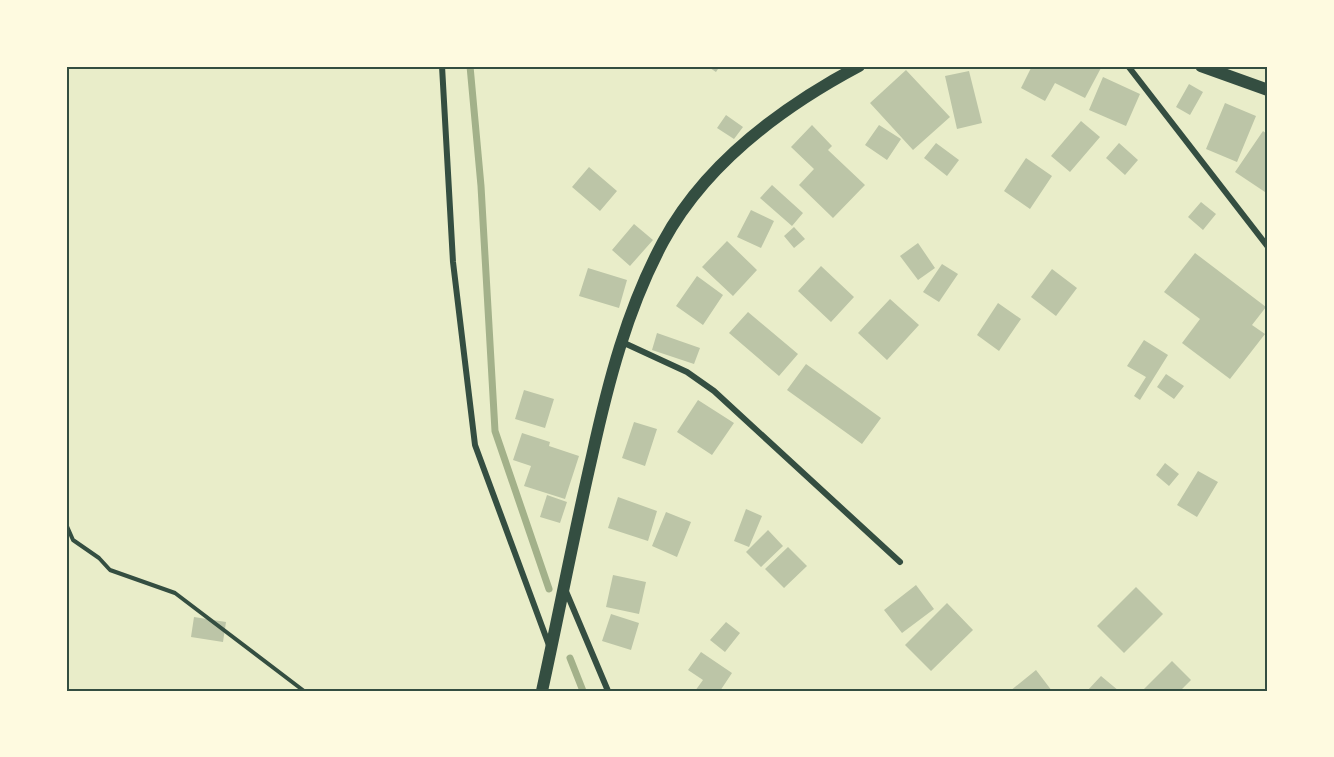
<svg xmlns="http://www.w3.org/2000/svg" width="1334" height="757" viewBox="0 0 1334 757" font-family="Roboto,sans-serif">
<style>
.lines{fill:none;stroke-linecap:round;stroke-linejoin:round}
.stream{stroke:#a3b18a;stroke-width:7}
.building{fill:#bcc5a7}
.path{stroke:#344e41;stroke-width:4}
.minor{stroke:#344e41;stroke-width:6}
.secondary{stroke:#344e41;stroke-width:12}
.neatline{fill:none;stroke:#344e41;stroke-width:2}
</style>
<rect width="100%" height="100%" fill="#e9edc9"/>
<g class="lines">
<path class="stream" d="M470,66L481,186L495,431L549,589
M570,658L583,691"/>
</g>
<path class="building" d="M707,66H720L716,72Z
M1032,66H1102L1085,98L1055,83L1045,101L1021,88Z
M906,70L950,117L913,150L870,103Z
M969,71L982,123L957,129L945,76Z
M1103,77L1140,94L1126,126L1089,110Z
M1189,84L1203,92L1190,115L1176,107Z
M1225,103L1256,116L1237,162L1206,149Z
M726,115L743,127L734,139L717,128Z
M1081,121L1100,137L1070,172L1051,156Z
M812,125L832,146L828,150L865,185L833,218L799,185L814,169L791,147Z
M879,125L901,139L887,160L865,145Z
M1263,131L1268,135V194L1235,172Z
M936,143L959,160L947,176L924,158Z
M1119,143L1138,160L1125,175L1106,158Z
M1026,158L1052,176L1030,209L1004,191Z
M589,167L617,191L600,211L572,187Z
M772,185L803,213L792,226L760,198Z
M1201,202L1216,214L1203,230L1188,217Z
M751,210L774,221L761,248L737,237Z
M634,224L653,240L630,266L612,250Z
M794,227L805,239L794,248L784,236Z
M727,241L757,270L733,296L702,267Z
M918,243L935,268L918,280L900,256Z
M1195,253L1266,307L1252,325L1265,334L1230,379L1182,343L1200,319L1164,292Z
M942,264L958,274L939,302L923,292Z
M821,266L854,297L831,322L798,291Z
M588,268L627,280L619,308L579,296Z
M1052,269L1077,288L1056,316L1031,297Z
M697,276L723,295L703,325L676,306Z
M890,299L919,325L887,360L858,333Z
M998,303L1021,319L999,351L977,335Z
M748,312L798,354L779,376L729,333Z
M657,333L700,348L694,364L652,350Z
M1144,340L1168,355L1140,400L1134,396L1146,377L1127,366Z
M806,364L881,418L862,444L787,390Z
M1166,374L1184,386L1174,399L1157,387Z
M524,390L554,399L545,428L515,419Z
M698,400L734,423L712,455L677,432Z
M634,422L657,429L645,466L622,458Z
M522,433L550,442L549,446L579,456L565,499L524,486L531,466L513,460Z
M1165,463L1179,474L1169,486L1156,475Z
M1198,471L1218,482L1197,517L1177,505Z
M547,495L567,502L560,523L540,517Z
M618,497L657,511L648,541L608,528Z
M746,509L762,516L749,547L734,541Z
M666,512L691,522L677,557L652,546Z
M768,530L783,546L761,567L746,552Z
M788,547L807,566L784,588L765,569Z
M613,575L646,582L639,614L606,607Z
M916,585L934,609L902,633L884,610Z
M1136,587L1163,614L1124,653L1097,626Z
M947,603L973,630L931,671L905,645Z
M611,614L639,623L631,650L602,641Z
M194,617L226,622L223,642L191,637Z
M726,622L740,633L725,652L710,640Z
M701,652L732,673L720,691H695L703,680L688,670Z
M1172,661L1191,680L1180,691H1142Z
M1036,670L1052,691H1010Z
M1101,676L1119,691H1087Z"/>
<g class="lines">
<path class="path" d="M66,524L73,540L99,558L110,570L175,593L304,691"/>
<path class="minor" d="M442,66L453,262L475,445L550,648
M1128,66L1268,247
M622,342L687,372L714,391L900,562
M565,589L608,691"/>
<path class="secondary" d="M1201,66L1268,90
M542,691C559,613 574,534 592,456C608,383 627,309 663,242C705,164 782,107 859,66"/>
</g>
<rect width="1334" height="757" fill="none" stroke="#fefae0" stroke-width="135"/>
<rect x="68" y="68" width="1198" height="622" class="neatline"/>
</svg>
